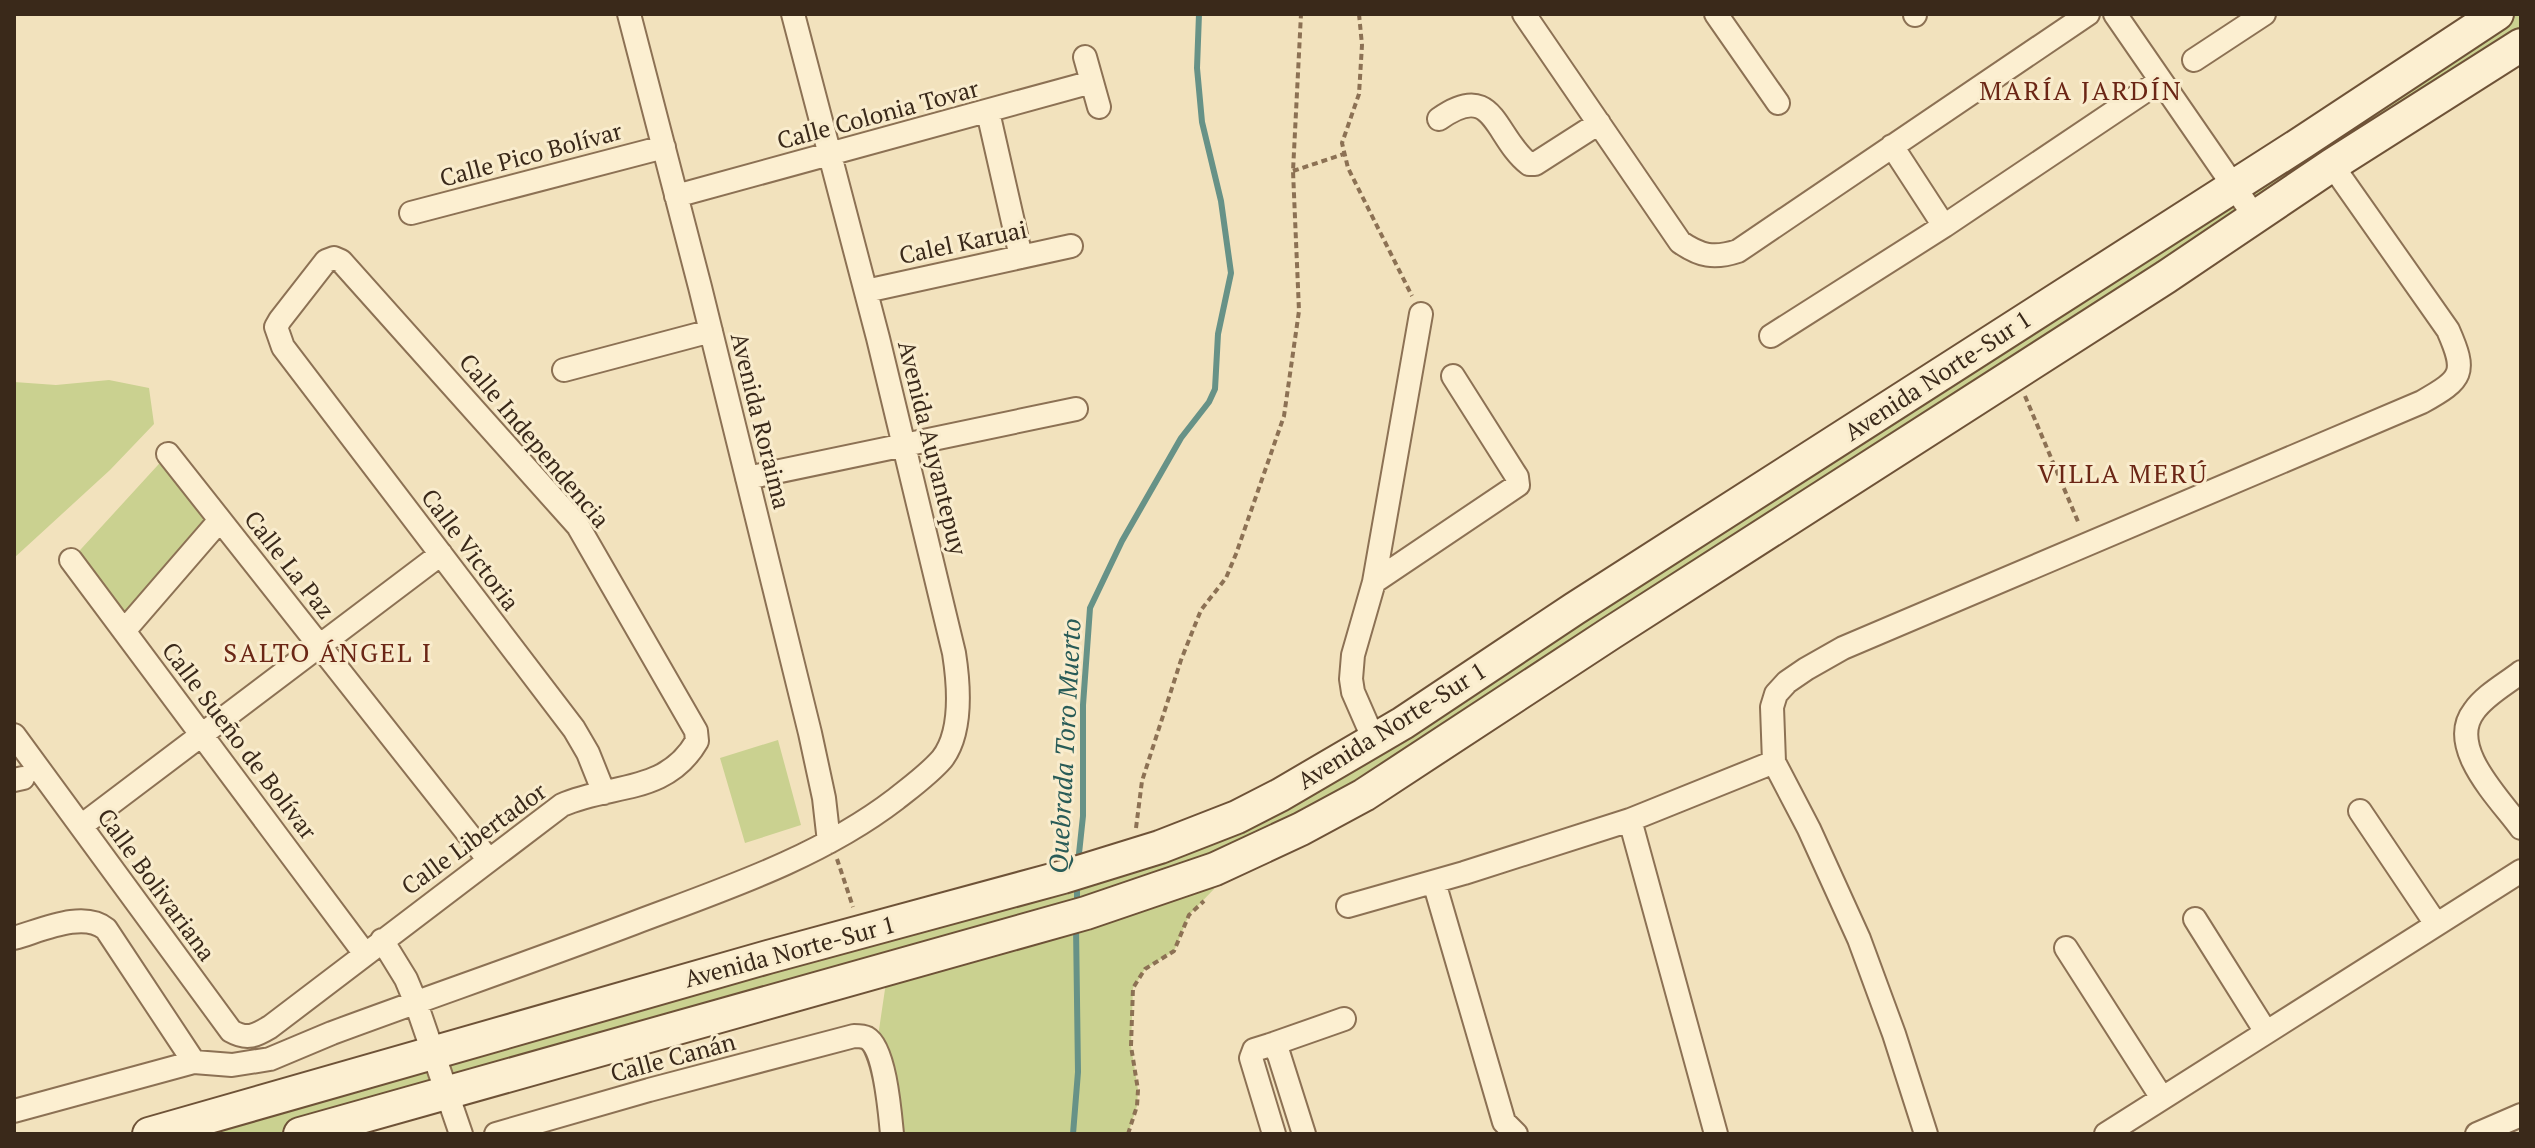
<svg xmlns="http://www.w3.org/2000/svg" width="2535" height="1148" viewBox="0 0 2535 1148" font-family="'PT Serif',serif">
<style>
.green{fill:#cad190}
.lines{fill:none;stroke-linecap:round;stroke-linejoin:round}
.stream{stroke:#679287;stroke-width:6}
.street-casing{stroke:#8c7154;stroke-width:26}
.secondary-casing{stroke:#6e5237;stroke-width:36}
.path{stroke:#8c7154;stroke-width:4;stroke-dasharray:6 4;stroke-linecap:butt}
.street{stroke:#fcefd1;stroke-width:22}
.secondary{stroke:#fcefd1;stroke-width:32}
.labels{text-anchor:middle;stroke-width:6;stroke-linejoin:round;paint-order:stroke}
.street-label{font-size:24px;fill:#3a291a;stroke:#f9eccd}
.neighbourhood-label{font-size:26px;letter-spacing:2px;fill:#6b2615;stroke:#f9eccd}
.water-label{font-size:26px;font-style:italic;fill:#285b57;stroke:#f9eccd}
</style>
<rect width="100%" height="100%" fill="#f2e2bd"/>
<path class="green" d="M2497,14H2521V45L1217,878L1214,889L1189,915L1174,951L1145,969L1133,988L1131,1046L1138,1090L1137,1106L1128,1134H892L876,1050L888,969L300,1134H149L1237,817Z
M109,380L149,388L154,424L110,470L14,558V382L56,385Z
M168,454L220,520L124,631L71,560Z
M778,740L801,825L745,843L720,758Z"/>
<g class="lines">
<path class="stream" d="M1078,863L1083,816V705L1090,608L1122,541L1181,438L1209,402L1215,389L1218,334L1231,273L1221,201L1202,122L1197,68L1199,14
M1077,907V882
M1073,1134L1078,1072L1076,926"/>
<defs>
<path id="street" d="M629,14L700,287L810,733L824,798L829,842
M1524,14L1680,242C1700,256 1714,259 1738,251L2088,14
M1716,14L1778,103
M1915,14V15
M2115,14L2255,217
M1085,57L1099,107
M2194,60L2264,14
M988,112L1021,257
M1439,119C1495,79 1494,137 1529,164H1535L1599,123
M1892,146L1944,226
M676,196L1092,82
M411,213L664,147
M866,291L1071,246
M1771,336L1944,226L2160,81
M564,370L711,331
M168,454L488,859
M747,478L1076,409
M71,560L365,954
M1374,582L1518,485L1517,477L1453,376
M124,631L220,520
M2521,672C2506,684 2485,695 2474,711C2446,747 2500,799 2521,828
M14,735L231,1031C247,1040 255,1036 270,1027L562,805C611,783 666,795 697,741L696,731L578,526L341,261L334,258L326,261L280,320L276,327L283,347L574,729L588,753L604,793
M1374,740L1353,692L1351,679L1353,655L1374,582L1421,314
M14,780L23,778
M2360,811L2436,924
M1630,820L1716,1134
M81,826L441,554
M1434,882L1504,1122L1516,1134
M1348,906L1464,873L1630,820L1774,762
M2195,919L2266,1032
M14,938C40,931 83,910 106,929L194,1062
M382,940L406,979L416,1003L461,1134
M2066,948L2162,1098
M1270,1045L1344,1019
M14,1111L194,1062L232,1065L270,1059L332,1033C432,996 534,961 634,923C724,889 819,858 896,799C911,787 929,774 942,759C963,732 959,685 954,653L878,338L793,14
M496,1134L649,1090L854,1036C859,1036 863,1036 867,1038C885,1048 890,1114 892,1134
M1274,1134L1251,1058L1254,1050L1270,1045L1275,1047L1279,1055L1304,1134
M1926,1134L1894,1034L1859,939L1809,829L1774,762L1772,707L1776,694L1787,682L1806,669L1843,648L2422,402C2463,379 2467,373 2448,330L2332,165
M2106,1134L2521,871
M2477,1134L2521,1115"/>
<path id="secondary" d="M149,1134L768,957L1063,877L1160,847L1237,817L1280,795L1403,723L1574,609L2303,142L2497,14
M300,1134L1086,913L1215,869L1301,829L1364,795L1611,633L2166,277L2332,165L2521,45"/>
</defs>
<use href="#street" class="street-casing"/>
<use href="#secondary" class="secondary-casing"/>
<path class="path" d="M1359,14L1362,45L1359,94L1342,143L1348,168L1412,296
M1293,171L1344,154
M2025,396L2079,524
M1136,828L1142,781L1181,660L1201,610L1226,578L1236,554L1284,416L1299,311L1293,171L1301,14
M837,859L853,907
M1128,1134L1137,1106L1138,1090L1131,1046L1133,988L1145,969L1174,951L1189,915L1204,901"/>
<use href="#street" class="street"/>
<use href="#secondary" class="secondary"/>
</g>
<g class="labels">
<g class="street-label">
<text transform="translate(878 115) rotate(-15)" y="8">Calle Colonia Tovar</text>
<text transform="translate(531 155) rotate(-15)" y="8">Calle Pico Bolívar</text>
<text transform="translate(963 243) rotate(-12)" y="8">Calel Karuai</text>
<text transform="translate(1938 376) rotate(-33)" y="8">Avenida Norte-Sur 1</text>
<text transform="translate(760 421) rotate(76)" y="8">Avenida Roraima</text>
<text transform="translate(534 441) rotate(50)" y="8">Calle Independencia</text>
<text transform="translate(932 448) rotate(76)" y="8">Avenida Auyantepuy</text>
<text transform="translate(470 550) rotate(53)" y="8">Calle Victoria</text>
<text transform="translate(289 565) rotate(52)" y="8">Calle La Paz</text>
<text transform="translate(1392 726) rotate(-32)" y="8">Avenida Norte-Sur 1</text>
<text transform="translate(239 741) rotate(53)" y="8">Calle Sueño de Bolívar</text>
<text transform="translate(474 839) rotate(-36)" y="8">Calle Libertador</text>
<text transform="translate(156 885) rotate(54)" y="8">Calle Bolivariana</text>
<text transform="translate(790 952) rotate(-15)" y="8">Avenida Norte-Sur 1</text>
<text transform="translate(673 1058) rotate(-15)" y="8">Calle Canán</text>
</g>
<g class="neighbourhood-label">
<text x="2081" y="100">MARÍA JARDÍN</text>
<text x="2123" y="483">VILLA MERÚ</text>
<text x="328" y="662">SALTO ÁNGEL I</text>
</g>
<g class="water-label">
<text transform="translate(1065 746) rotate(-87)" y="9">Quebrada Toro Muerto</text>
</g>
</g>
<rect width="2535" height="1148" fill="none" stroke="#3a291a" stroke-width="32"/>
</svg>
